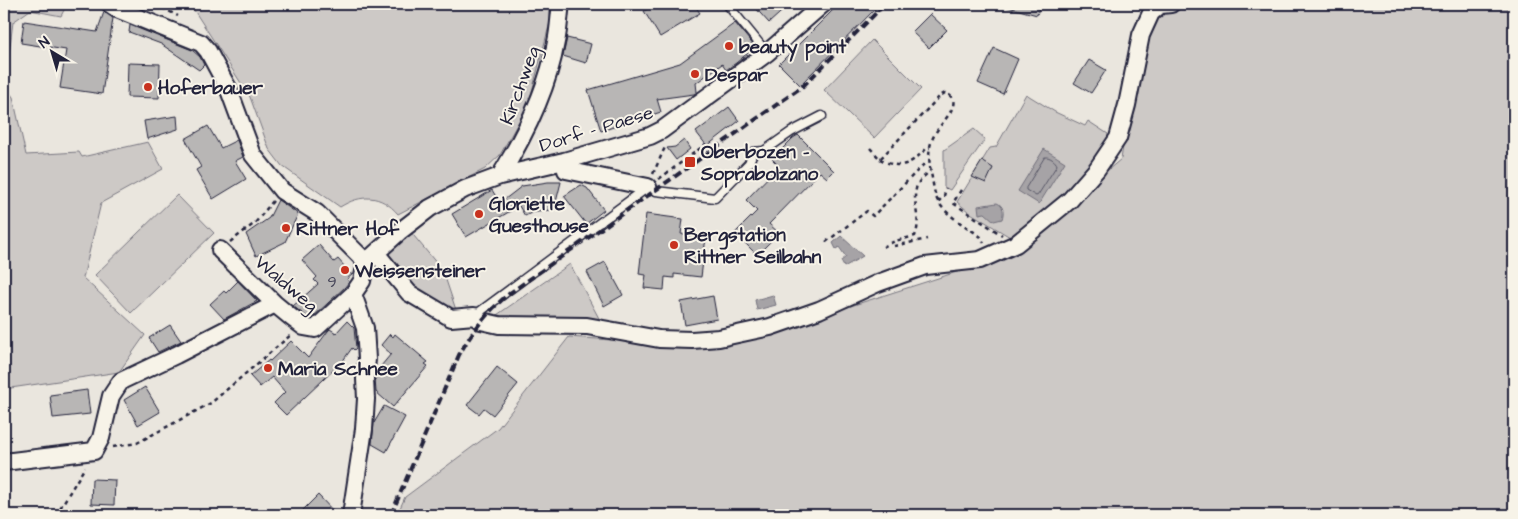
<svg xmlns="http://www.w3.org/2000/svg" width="1518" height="519" viewBox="0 0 1518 519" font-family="'Architects Daughter',sans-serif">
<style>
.green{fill:#cdc9c6;stroke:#787680}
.water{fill:#a6a3a6;stroke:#716f7b}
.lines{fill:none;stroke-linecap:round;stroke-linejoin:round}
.shore{stroke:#575666;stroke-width:1}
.building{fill:#b8b6b5;stroke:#22223b}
.lane-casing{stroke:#22223b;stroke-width:11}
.street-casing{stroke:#22223b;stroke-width:20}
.path{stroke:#22223b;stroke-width:2.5;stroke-dasharray:4 4;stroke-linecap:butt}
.lane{stroke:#f7f3e8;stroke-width:8}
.street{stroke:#f7f3e8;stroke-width:16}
.rail{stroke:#22223b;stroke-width:4;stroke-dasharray:8 4;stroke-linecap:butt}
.poi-dot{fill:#c8321e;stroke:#f7f3e8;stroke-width:2}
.labels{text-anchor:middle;stroke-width:4;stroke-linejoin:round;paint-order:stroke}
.number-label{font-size:16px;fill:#48475a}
.poi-label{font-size:19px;font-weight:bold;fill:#22223b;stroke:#f7f3e8;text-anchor:start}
.street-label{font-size:19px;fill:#22223b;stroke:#f7f3e8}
</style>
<rect width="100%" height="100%" fill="#eae6de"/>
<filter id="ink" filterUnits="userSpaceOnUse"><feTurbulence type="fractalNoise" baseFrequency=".02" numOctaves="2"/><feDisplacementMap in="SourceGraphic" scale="10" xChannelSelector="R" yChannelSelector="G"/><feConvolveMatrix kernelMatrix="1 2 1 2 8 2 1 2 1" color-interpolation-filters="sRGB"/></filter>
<g filter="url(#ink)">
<path class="green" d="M4,4H67L61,16L30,10L13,22L5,86L13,97L26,155L79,152L82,157L148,142L163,169L101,203L83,278L145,335L119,372L4,389Z
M190,4H550V22L529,103L500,155L485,169L398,214C381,194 361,194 340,207L282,166L269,149L250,97Z
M1157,4H1514V515H397L405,497L498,428L569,337L710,347L779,329L963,270L1010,253L1121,159L1145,14Z
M872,40L921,89L874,138L824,90Z
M1026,94L1055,112L1085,126L1088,121L1108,134L1105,148L1069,192L1010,237L969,212L957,202L990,148L996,147Z
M974,129L985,139L950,190L944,187V150Z
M177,195L214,233L131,313L95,275Z
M409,230L443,271L457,313L411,290L381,254Z
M570,264L601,322L494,317Z"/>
<path class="water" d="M1044,149L1065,162L1039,204L1018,191Z
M997,203C1004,206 1004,212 1002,219L994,221L985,213L979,214L978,206Z
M841,236L863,256L844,267L841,261L846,257L839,247L836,249L833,243Z
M773,295L776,305L757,310L755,300Z"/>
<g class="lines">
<path class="shore" d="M1045,157C1049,156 1056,161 1057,165L1038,195L1036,196L1026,190V188Z"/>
</g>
<path class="building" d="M656,4H694L700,13L660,37L644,11Z
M752,4H790L769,23Z
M839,4H880L800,85L779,64Z
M1008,4H1040L1037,15L1008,7Z
M104,12L113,18L102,94L60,88L66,50L21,43L24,21L97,32Z
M930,14L947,30L929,48L912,32Z
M735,23L755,47L736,63L726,70L722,64L696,83L697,92L694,94L657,99L661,112L601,131L588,90L680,63Z
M130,25L192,50L200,57L204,65L199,70L161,44L129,32Z
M567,38L591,44L586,63L563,56Z
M994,48L1018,59L1003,94L978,83Z
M1089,60L1106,70L1091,93L1074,83Z
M128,63L160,64L159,98L127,97Z
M729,107L739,121L707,146L696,132Z
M177,116L178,129L147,139L144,121Z
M208,126L221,148L237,140L243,157L235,161L246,179L213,199L196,170L201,167L185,139Z
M798,135L834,171L827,178L820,172L769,224L779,233L757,255L735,233L757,211L746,200L779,166L772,159L793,138Z
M684,140L690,149L676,160L667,148L675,147Z
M982,161L993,168L986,183L972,177Z
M548,182H561L554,210L535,211L525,216L519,206L466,237L452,214L492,190L500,203L522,186Z
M581,185L587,188L604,210L586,224L564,196Z
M278,200L298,214L285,242L256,256L246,234L269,218Z
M646,214L683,219L681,234L706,237L701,277L674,274V278L665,277L664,290L644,288L646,275L639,274Z
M319,245L334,262L338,259L352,275L347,279L349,282L345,287L312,318H308L293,306L318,284L314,280L317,277L302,260Z
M605,262L623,295L604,306L587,272Z
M238,281L257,301L224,319L210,304L224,291L226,293Z
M713,296L717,319L685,325L681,302Z
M347,321L354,328L356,348L354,350L352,348L342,362L286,415L274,403L285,392L272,377L260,387L250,376L269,360L270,361L291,341L308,358L328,331L330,329L336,333Z
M170,325L181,341L158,352L149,338Z
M390,334L393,337L395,334L428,362L425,364L428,366L393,407L376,392L375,379L376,372L391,354L381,345Z
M497,367L518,384L493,415L484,408L479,414L467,405Z
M145,387L160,412L138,425L124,400Z
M87,390L90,414L53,418L50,395Z
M384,406L405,417L386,452L372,444L374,423Z
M92,479L115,480L114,505L91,504Z
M318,495L337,515H298Z"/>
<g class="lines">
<defs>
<path id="lane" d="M727,4L767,53
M474,316L648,187L656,191L715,198L749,163L753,152L764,151L791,132L822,116"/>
<path id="street" d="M110,4L117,9L201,43L208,51L229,90L253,155L282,191L317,213L366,262
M564,161L566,170L648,187
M500,176C525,135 548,89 556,42C559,29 559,16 561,4
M220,250L275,304L292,318L304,327L315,329L353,294L362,281L366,262L399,232L430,208L465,189L500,176L564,161L650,136L662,130L767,53L823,4
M376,253L409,293L451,318L474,316L481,321L499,325L587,326L659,339L692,340L719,338L770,327L819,310L878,283L925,266L980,260L1016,244L1070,200L1097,169L1118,138L1127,105L1141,35L1151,13L1160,5L1171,4
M4,462L94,451L101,438L111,396L121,381L176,355L275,304
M351,515L364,429L366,399L365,379L367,359L365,328L353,294"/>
</defs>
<use href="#lane" class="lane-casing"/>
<use href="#street" class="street-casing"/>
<path class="path" d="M155,4L178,16
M870,148L880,159L940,96L945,93C965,100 944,120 938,129C934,135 931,141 930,147C928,156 930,168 932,178C933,184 934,191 936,197C942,214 967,226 981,237L984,243
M880,159C901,171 911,164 927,148H930
M653,174L666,145
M659,179L706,144
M961,190L953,203L1002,235
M938,202L944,196L946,188
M230,242L255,223L273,201
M826,242L867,211L873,216L925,163
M894,246L927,239
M883,247L895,241L915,236C922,219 912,205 916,189C917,181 925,176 930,171
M113,447L137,443L211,403L292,334
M56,515L85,467"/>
<use href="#lane" class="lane"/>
<use href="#street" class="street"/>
<path class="rail" d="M391,515L459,355C473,330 488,311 510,293L803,86L885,4"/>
</g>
</g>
<g class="poi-dot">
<circle cx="729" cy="46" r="5"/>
<circle cx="695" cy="74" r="5"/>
<circle cx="148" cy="87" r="5"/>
<rect x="684" y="156" width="12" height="12" rx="2.5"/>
<circle cx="479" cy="214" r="5"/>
<circle cx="286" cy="228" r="5"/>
<circle cx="674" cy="245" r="5"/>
<circle cx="345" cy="270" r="5"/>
<circle cx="268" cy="368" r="5"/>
</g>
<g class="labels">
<g class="number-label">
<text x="332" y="287">9</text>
</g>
<g class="poi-label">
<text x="739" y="53">beauty point</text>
<text x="705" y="81">Despar</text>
<text x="158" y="94">Hoferbauer</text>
<text x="701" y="158">Oberbozen -<tspan x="701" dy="22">Soprabolzano</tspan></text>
<text x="489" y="210">Gloriette<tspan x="489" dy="22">Guesthouse</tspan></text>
<text x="296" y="235">Rittner Hof</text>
<text x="684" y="241">Bergstation<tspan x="684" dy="22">Rittner Seilbahn</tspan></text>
<text x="355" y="277">Weissensteiner</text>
<text x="278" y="375">Maria Schnee</text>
</g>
<g class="street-label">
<text transform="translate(519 85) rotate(-70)" y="7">Kirchweg</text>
<text transform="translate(596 128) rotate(-17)" y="7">Dorf - Paese</text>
<text transform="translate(287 283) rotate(40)" y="7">Waldweg</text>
</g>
</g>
<rect width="1518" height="519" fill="none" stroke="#f7f3e8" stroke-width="20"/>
<rect x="10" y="10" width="1498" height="499" fill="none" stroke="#22223b" stroke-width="2" filter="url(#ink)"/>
<g transform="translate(52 52) rotate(322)" stroke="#f7f3e8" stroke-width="4" paint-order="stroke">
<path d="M0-4L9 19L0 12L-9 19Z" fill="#22223b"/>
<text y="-8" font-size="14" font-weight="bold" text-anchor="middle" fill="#22223b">N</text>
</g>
</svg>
